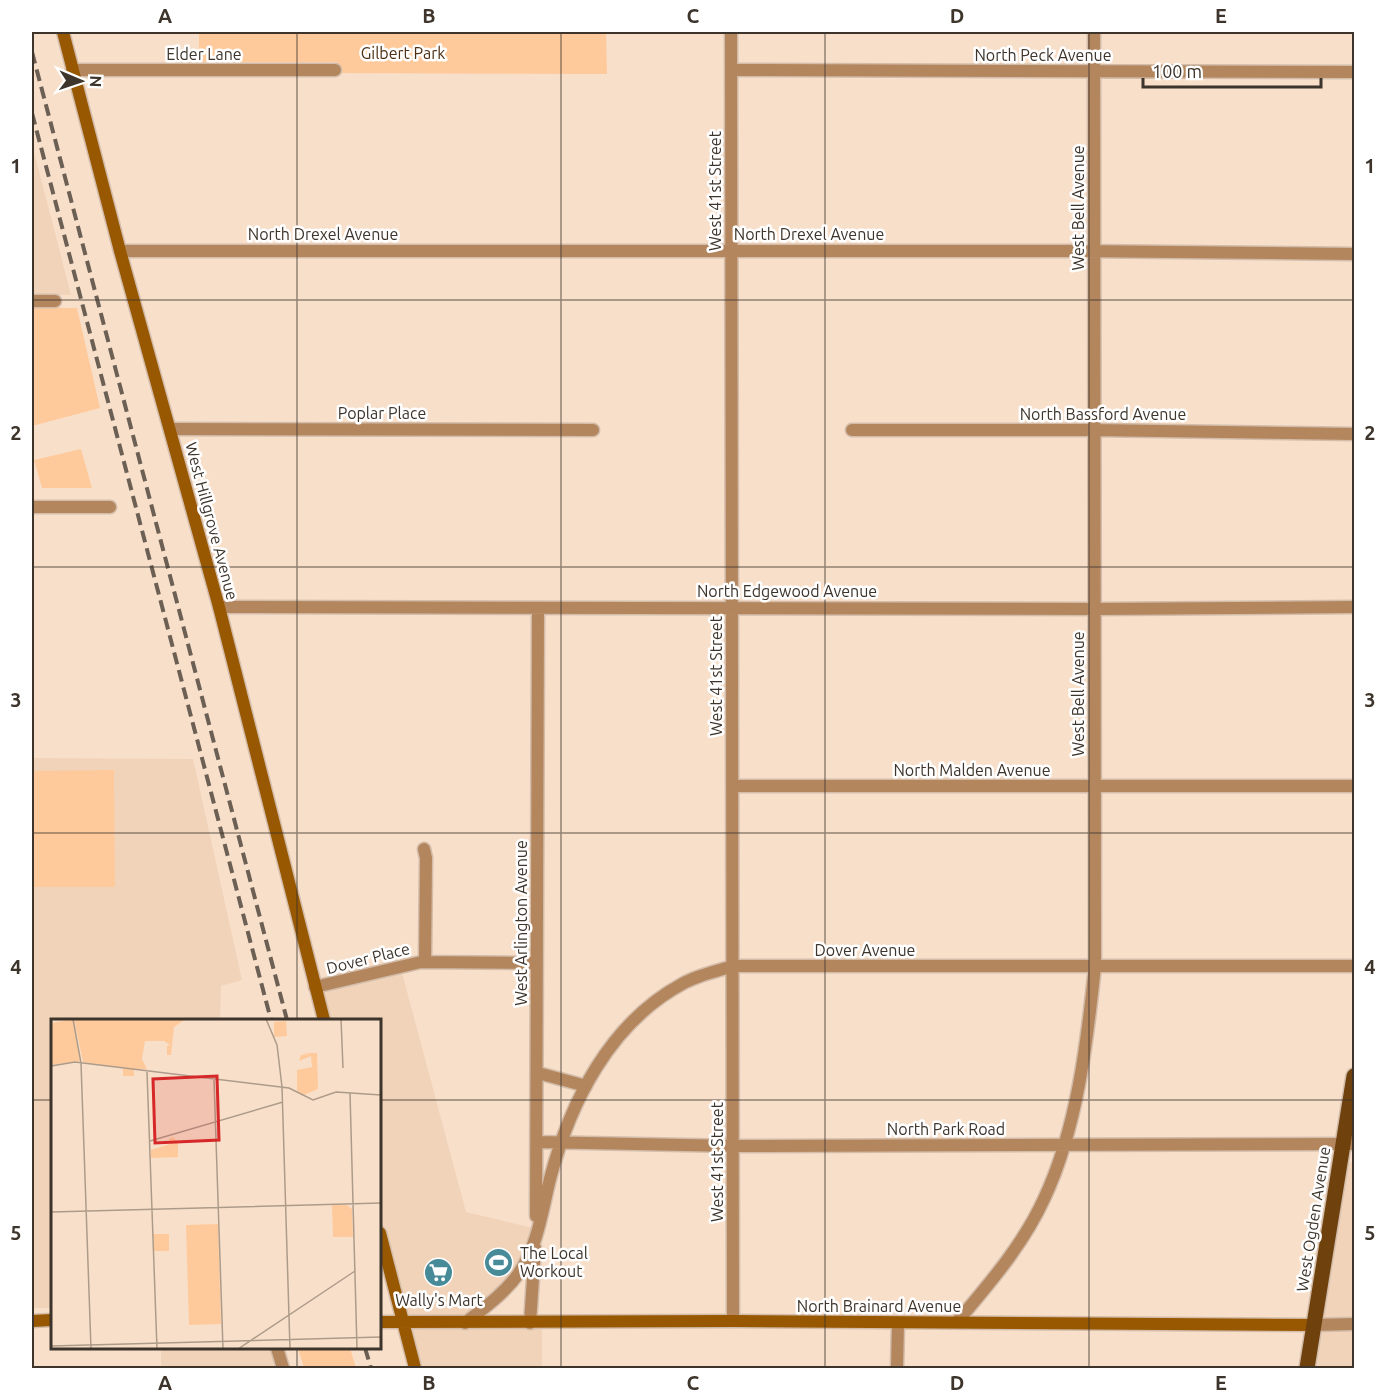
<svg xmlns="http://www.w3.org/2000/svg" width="1386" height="1400" viewBox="0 0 1386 1400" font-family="Ubuntu,sans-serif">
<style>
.built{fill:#f1d3b9}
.green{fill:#ffca9b}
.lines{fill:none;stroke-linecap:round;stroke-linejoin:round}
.street-casing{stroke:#d3bdaa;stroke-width:15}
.secondary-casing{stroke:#d3bdaa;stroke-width:15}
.primary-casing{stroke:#d3bdaa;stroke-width:18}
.street{stroke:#b3865e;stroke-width:12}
.secondary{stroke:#985701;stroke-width:12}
.primary{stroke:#6f410d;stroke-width:15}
.rail{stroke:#6c5f53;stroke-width:4;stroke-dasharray:12 6;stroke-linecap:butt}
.grid{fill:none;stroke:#3d342b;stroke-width:1.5;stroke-opacity:0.55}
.labels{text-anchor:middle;stroke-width:5;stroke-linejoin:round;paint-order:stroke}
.park-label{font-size:16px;fill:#4c3015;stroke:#fff}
.street-label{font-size:16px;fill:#3d342b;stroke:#fff}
.poi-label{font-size:16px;fill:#3d342b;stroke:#fff;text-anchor:start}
.inset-road{fill:none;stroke:#ad9b8a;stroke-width:1.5}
.view{fill:#d62828;fill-opacity:0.15;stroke:#d62828;stroke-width:3}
.inset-edge{fill:none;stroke:#3d342b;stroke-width:3}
.neatline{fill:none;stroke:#3d342b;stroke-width:2}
.grid-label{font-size:20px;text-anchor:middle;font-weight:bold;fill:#3d342b}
</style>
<rect width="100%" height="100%" fill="#f8dfca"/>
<path class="built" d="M32,144L71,295L32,294Z
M32,758L193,759L242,980L221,986L220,1020H52V1308H32Z
M401,969L466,1212L533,1228V1238L517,1270L480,1308L462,1321H405L380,1224V1020H327L318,989Z
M1354,1162V1368H1313L1346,1163Z
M542,1325V1368H419L407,1326Z
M161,1348H274L279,1368H161Z"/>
<path class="green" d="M199,32H606L607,74L337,73V62H199Z
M32,308H77L100,408L32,426Z
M81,449L92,488H42L34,460Z
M114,770L115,887H32V771Z
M298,1348H350L356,1368H304Z"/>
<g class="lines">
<defs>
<path id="street" d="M731,32L733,1321
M72,70H335
M731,70L1354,72
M120,251H1079L1354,254
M32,301H55
M170,429L593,430
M852,430H1095L1354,434
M32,507H110
M219,607L1095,609L1354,607
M733,786H1354
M424,849L426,858L425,962
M315,987L421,962L537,963
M538,1073L586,1086
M537,1142L733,1146L1354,1144
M536,1216L538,608
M957,1322C989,1284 1023,1245 1044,1199C1077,1129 1087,1043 1095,966L1094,32
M465,1323C484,1308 505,1293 519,1273C538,1245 542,1211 550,1179C570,1102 610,1023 682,984C698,975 717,971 734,966H1354
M530,1323L535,1248
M1314,1325L1354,1324
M277,1348L283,1368
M897,1368L898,1323"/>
<path id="secondary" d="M63,32L120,251L219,607L324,1020
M380,1233L415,1368
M32,1321L52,1320
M380,1322L733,1321L1314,1325"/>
<path id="primary" d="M1307,1368L1354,1076"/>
</defs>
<use href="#street" class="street-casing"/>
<use href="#secondary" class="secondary-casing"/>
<use href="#primary" class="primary-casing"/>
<use href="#street" class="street"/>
<use href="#secondary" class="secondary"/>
<use href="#primary" class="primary"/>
<path class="rail" d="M32,52L287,1020
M32,113L271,1020
M365,1348L371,1368"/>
</g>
<path class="grid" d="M297,32V1020M561,32V1368M825,32V1368M1089,32V1368M32,300H1354M32,567H1354M32,833H1354M32,1100H52M380,1100H1354M297,1348V1368"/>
<defs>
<symbol id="stadium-disc" viewBox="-11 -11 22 22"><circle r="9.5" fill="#478b99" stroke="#fff"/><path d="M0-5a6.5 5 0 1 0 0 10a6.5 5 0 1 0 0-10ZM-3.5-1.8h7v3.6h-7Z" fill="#fff"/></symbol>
<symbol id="supermarket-disc" viewBox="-11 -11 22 22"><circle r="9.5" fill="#478b99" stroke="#fff"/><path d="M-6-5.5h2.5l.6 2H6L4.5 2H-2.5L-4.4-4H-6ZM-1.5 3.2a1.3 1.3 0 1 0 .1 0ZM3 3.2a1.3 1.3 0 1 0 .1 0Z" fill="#fff"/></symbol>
</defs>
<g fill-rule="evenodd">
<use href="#stadium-disc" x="482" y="1246" width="33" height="33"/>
<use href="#supermarket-disc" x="422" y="1256" width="33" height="33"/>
</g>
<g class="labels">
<g class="park-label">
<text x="403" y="59">Gilbert Park</text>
</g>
<g class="street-label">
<text x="204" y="60">Elder Lane</text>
<text x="1043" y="61">North Peck Avenue</text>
<text transform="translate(715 191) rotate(-90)" y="6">West 41st Street</text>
<text transform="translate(1078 208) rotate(-90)" y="6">West Bell Avenue</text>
<text x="323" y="240">North Drexel Avenue</text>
<text x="809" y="240">North Drexel Avenue</text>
<text x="382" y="419">Poplar Place</text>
<text x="1103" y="420">North Bassford Avenue</text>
<text transform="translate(212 521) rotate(75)" y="6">West Hillgrove Avenue</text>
<text x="787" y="597">North Edgewood Avenue</text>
<text transform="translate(716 676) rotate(-90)" y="6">West 41st Street</text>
<text transform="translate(1078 694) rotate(-90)" y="6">West Bell Avenue</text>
<text x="972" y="776">North Malden Avenue</text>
<text transform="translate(521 923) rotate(-90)" y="6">West Arlington Avenue</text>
<text x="865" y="956">Dover Avenue</text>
<text transform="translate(368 958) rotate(-14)" y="6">Dover Place</text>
<text x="946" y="1135">North Park Road</text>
<text transform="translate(717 1162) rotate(-90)" y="6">West 41st Street</text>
<text transform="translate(1313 1219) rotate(-81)" y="6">West Ogden Avenue</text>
<text x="879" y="1312">North Brainard Avenue</text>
</g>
<g class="poi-label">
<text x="520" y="1259">The Local<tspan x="520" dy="18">Workout</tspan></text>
<text x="439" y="1306" text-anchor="middle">Wally's Mart</text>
</g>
</g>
<g transform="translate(51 1019)">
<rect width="330" height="330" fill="#f8dfca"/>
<path d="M22,0L29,42L0,46V4ZM23,0H135L123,8L120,36H116V27L119,26L113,22H94L91,40L96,50L83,51V57H72V49L32,43ZM235,2L236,17L223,18V3ZM251,34H266L267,70L253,76L246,72V51L261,48L260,37L248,42L250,36L258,35ZM122,118L127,123V138L100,139V131L119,125L118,120ZM281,186H296L301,190L302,218H282ZM167,205L170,305L138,306L135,206ZM102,215H118V232H103Z" fill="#ffca9b"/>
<path class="inset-road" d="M22,0L30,44L40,330M215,0L226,26L231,68L239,330M290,0L292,49M0,47L24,43L238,69L262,81L285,73L330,76M96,53L106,330M163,61L172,330M299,74L306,330M99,122L232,83M0,193L330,184M0,327L330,318M187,330L304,252"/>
<path class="view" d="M166,57L168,121L104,124L102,60Z"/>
<rect width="330" height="330" class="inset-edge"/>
</g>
<rect width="1386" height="1400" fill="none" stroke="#ffffff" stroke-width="66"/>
<g transform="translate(81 81) rotate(92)" stroke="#ffffff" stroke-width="4.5" paint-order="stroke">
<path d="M0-4.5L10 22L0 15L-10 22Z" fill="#3d342b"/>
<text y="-9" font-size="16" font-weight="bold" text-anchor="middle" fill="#3d342b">N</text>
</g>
<path d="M1143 78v9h178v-9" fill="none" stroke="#3d342b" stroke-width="3"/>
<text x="1152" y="78" font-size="18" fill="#3d342b" stroke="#ffffff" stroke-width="4.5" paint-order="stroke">100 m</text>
<rect x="33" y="33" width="1320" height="1334" class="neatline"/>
<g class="grid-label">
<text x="165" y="23">A</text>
<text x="429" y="23">B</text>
<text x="693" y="23">C</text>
<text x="957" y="23">D</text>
<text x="1221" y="23">E</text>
<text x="16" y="173">1</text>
<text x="1370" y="173">1</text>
<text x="16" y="440">2</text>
<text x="1370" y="440">2</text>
<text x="16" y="707">3</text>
<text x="1370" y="707">3</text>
<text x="16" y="974">4</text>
<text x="1370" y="974">4</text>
<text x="16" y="1240">5</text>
<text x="1370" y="1240">5</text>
<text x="165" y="1390">A</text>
<text x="429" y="1390">B</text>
<text x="693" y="1390">C</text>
<text x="957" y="1390">D</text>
<text x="1221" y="1390">E</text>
</g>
</svg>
